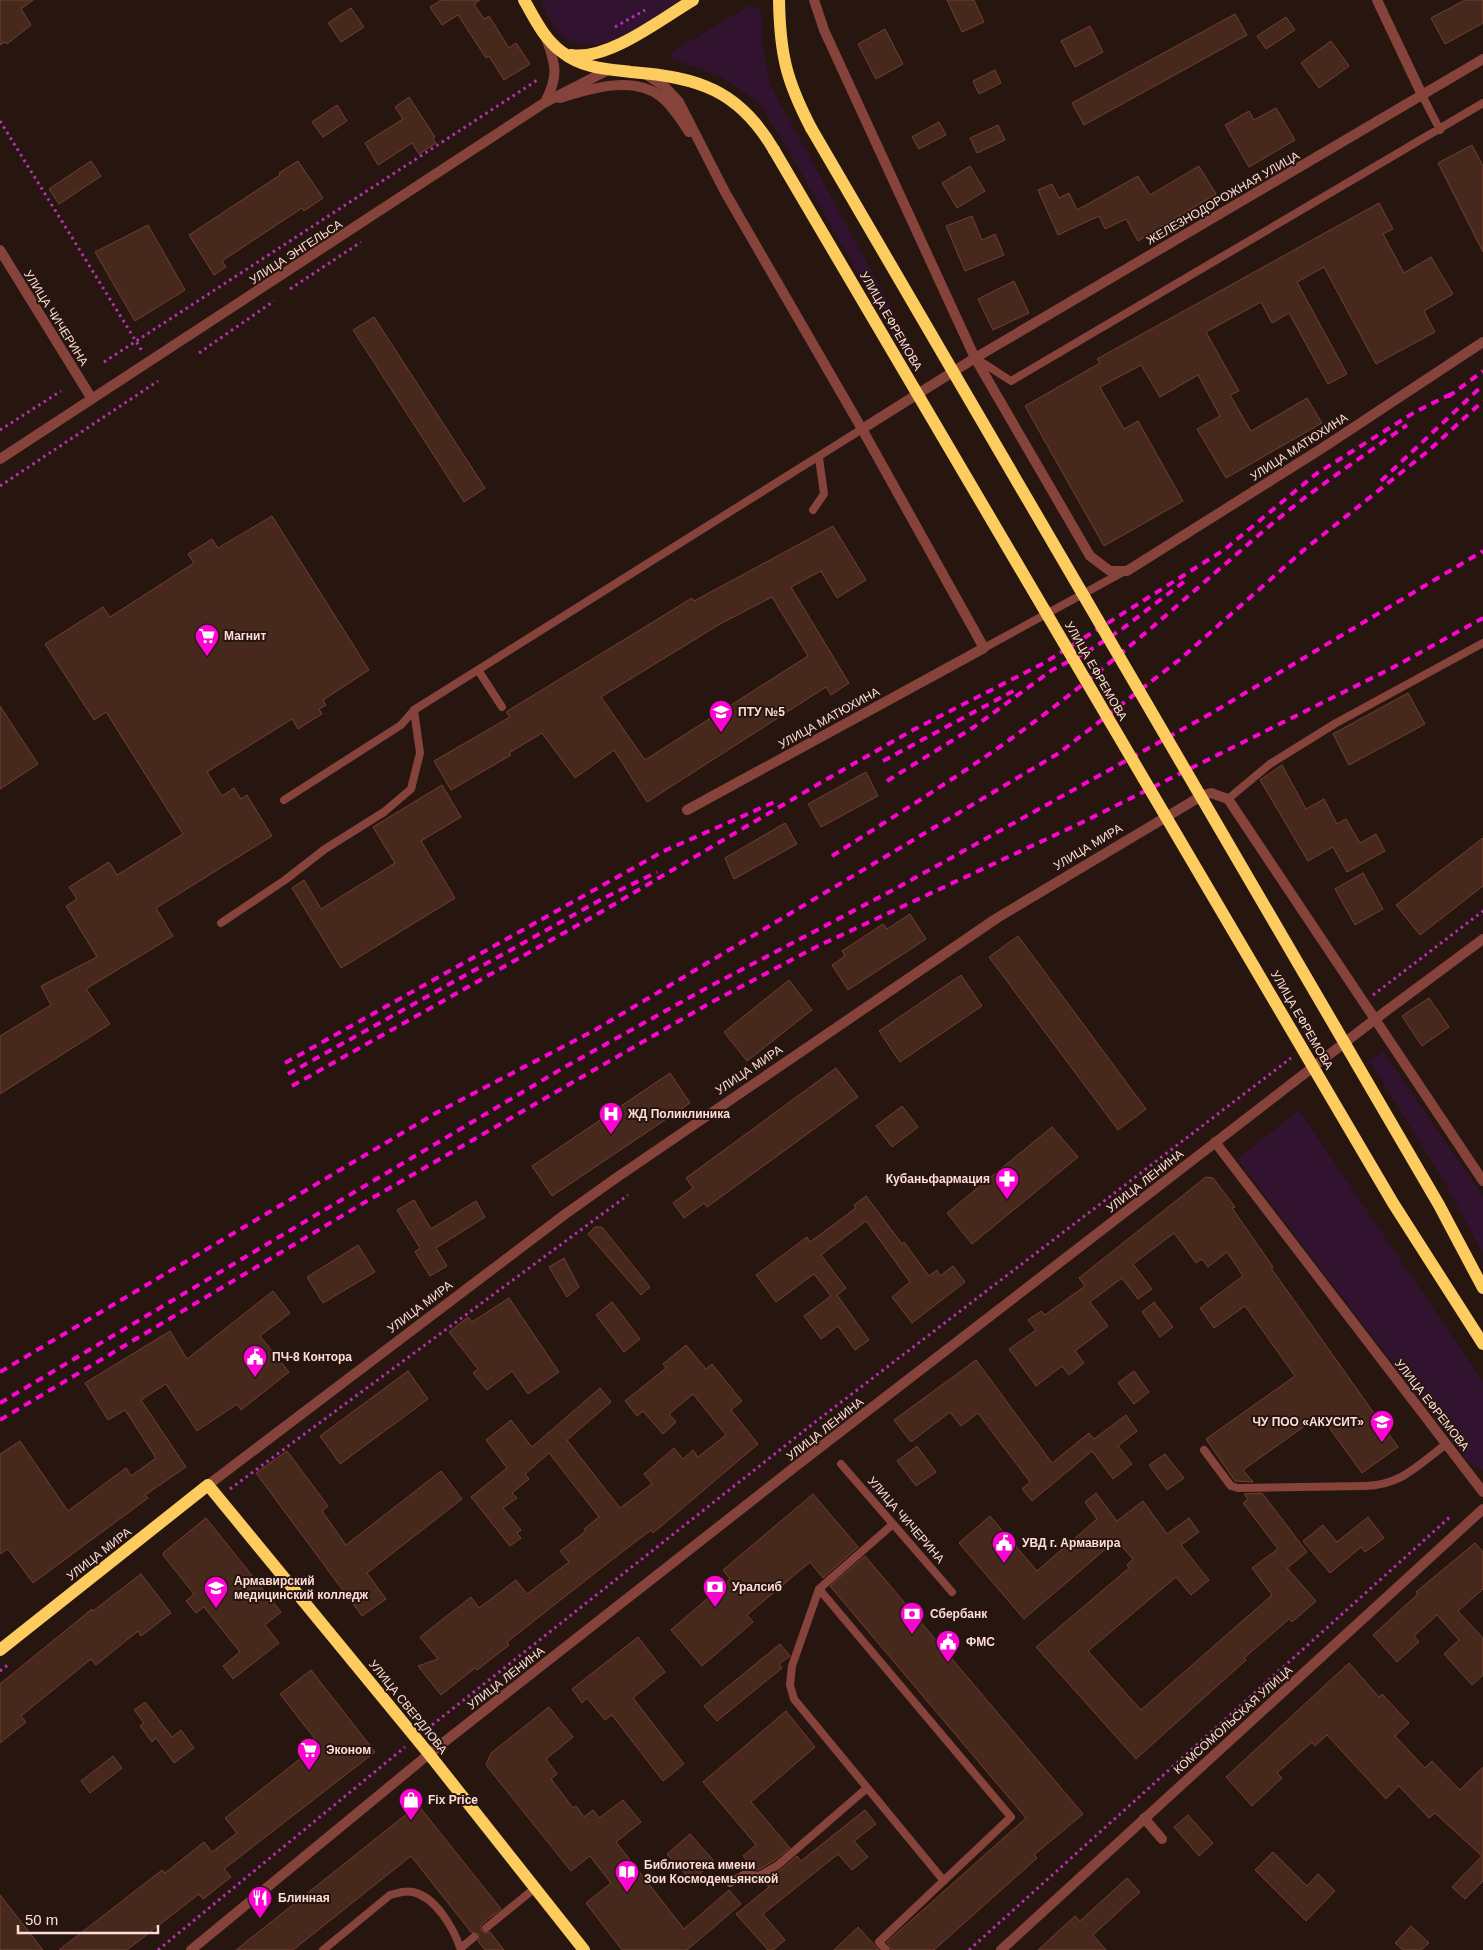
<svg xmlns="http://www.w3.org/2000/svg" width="1483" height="1950" viewBox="0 0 1483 1950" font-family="Helvetica,sans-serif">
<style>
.green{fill:#311330}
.building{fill:#47281c;stroke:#73402e;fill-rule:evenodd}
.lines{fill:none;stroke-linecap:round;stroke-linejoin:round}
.path{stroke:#b731b7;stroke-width:3;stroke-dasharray:2.5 4;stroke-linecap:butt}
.service{stroke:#85433b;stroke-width:8}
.minor{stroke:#85433b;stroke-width:10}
.tertiary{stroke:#85433b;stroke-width:10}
.primary{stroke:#fdcc5f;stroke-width:12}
.rail{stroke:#fc05d3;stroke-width:4;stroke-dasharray:8 6;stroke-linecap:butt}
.primary-bridge{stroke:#fdcc5f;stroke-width:12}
.labels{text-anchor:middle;stroke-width:4;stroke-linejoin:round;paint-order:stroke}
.street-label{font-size:12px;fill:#feddd6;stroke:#271510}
.poi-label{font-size:12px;font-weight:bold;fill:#feddd6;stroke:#271510;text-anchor:start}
</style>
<rect width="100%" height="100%" fill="#271510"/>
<path class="green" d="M540,0H681C649,19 590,70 557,31C550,22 545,10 540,0Z
M749,6L755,7L761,12L763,49L771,86L920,360L910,366L791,155L760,104L724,78L671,58L672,52Z
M1383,1051L1483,1196V1254L1449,1190L1370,1061Z
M1299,1110L1483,1382V1471L1474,1467L1466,1459L1237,1159Z"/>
<path class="building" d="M0,0H33L21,9L31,25L7,44L5,42L0,45Z
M441,0H480L474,4L484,19L489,16L509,48L516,43L530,64L504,80L489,56L486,58L458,15L442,25L430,7Z
M947,0H974L984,22L962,32Z
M1465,0H1483V23L1445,44L1431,18Z
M351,8L364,27L341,42L328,23Z
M1235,14L1247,35L1084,125L1072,103Z
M1286,17L1295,30L1266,49L1257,36Z
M1090,26L1103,52L1075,67L1061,41Z
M885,29L903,64L876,79L858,44Z
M1331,41L1349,66L1319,88L1301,63Z
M995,70L1001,83L979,94L973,81Z
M409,97L435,137L433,139L436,143L419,154L412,143L378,165L365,143L403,119L395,107Z
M337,105L347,121L323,137L312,122Z
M1276,108L1295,140L1249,167L1225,125L1249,111L1254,120Z
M939,122L946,135L919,149L912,137Z
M998,125L1005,140L977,153L970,138Z
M1472,145L1483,166V252L1438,163Z
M91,161L101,176L59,204L49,189Z
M298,161L323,198L304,211L302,208L222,261L226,267L214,275L189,235L280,175L279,173Z
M970,166L985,191L957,208L942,183Z
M1199,166L1216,194L1138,241L1126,219L1105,229L1099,216L1058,235L1038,190L1052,184L1059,198L1069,193L1077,210L1138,176L1150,195Z
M1379,203L1393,229L1383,234L1404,273L1431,257L1453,294L1424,311L1435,332L1376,364L1324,267L1297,282L1347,374L1328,384L1289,313L1272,323L1261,302L1206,332L1239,391L1230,395L1251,431L1307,398L1322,423L1226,478L1197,429L1220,416L1198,375L1160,397L1141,365L1100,387L1124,429L1138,421L1183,501L1104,546L1025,406L1100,363L1097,359Z
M972,216L982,240L995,234L1004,255L965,271L946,226Z
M148,225L185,290L135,321L95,252Z
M1014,281L1029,313L993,330L978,299Z
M374,317L485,488L464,502L353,330Z
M272,516L369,670L323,700L326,705L319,709L322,714L298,729L292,719L207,772L222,796L234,788L241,799L247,795L272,836L156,908L173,936L86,989L110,1024L0,1094V1036L51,1005L41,986L97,957L66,906L77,899L69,887L109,862L117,875L183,834L106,712L94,720L45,644L103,607L110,617L194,563L188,554L212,539L218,548Z
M833,526L866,580L837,598L821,571L791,587L849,683L831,695L826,687L647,802L614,750L575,778L542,733L509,753L511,755L451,790L434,761L510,717L506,712L692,598L694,601ZM772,597L808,656L645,760L601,697L720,624Z
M1408,693L1425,724L1349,765L1333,734Z
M0,706L38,764L0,789Z
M1282,765L1306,809L1324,799L1337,824L1346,819L1360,843L1376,834L1385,851L1347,872L1333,847L1308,861L1260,780Z
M866,772L878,796L821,827L808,804Z
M442,785L461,817L421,841L455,898L341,968L292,888L304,880L321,909L395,863L373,827Z
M785,823L797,844L734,879L725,858Z
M1483,838V886L1420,935L1396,905Z
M1363,873L1383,909L1355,925L1335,889Z
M910,914L926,939L848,990L832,965L845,956L842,951L883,924L887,929Z
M1018,936L1146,1109L1118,1130L989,957Z
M961,975L982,1006L900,1062L879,1031Z
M789,980L812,1010L747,1061L724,1032Z
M1429,998L1449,1027L1422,1046L1402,1016Z
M836,1068L858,1097L707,1207L704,1203L684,1218L673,1203L693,1188L686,1178Z
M670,1073L690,1103L552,1196L532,1166Z
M902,1106L918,1127L892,1147L876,1126Z
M1052,1127L1078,1157L972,1244L947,1213Z
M1206,1177L1213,1178L1235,1207L1232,1208L1273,1267L1271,1268L1398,1447L1362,1473L1320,1415L1243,1470L1253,1482L1235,1481L1206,1439L1295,1376L1245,1306L1214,1328L1200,1308L1243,1276L1227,1252L1208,1267L1202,1259L1196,1263L1174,1233L1133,1264L1152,1289L1138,1299L1122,1278L1090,1302L1108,1326L1075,1351L1084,1363L1069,1375L1062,1366L1036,1386L1009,1349L1036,1330L1028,1320L1041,1311L1045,1315L1085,1286L1079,1278Z
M866,1196L902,1244L904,1242L929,1276L937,1270L940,1276L953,1266L965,1282L912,1323L892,1297L910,1282L866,1221L821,1255L846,1288L837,1295L869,1340L855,1350L838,1326L821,1339L804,1316L831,1296L814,1274L776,1302L756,1275L807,1237L810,1242L856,1208L854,1205Z
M414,1200L431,1229L476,1201L485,1217L436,1248L447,1266L430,1276L415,1252L420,1248L397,1210Z
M595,1227H602L650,1287L641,1295L588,1234Z
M358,1245L375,1272L323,1303L307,1277Z
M564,1258L579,1287L567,1297L549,1267Z
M273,1291L290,1313L260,1336L289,1372L241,1410L237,1404L197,1431L166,1384L141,1400L186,1467L145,1495L148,1498L33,1583L8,1549L0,1554V1454L20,1441L68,1511L126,1468L131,1476L156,1458L125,1410L108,1420L85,1383L170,1331L187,1359Z
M509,1298L559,1372L528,1394L512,1371L487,1390L473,1373L478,1369L449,1332L468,1317L472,1322Z
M612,1302L640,1339L624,1352L596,1315Z
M1154,1302L1173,1327L1160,1337L1142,1312Z
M686,1345L706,1369L712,1364L742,1401L731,1410L758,1444L653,1533L651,1530L609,1562L507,1642L509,1645L477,1670L475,1668L441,1695L418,1666L438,1659L420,1637L471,1597L479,1608L516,1580L527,1594L569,1562L560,1551L586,1531L584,1529L599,1517L549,1453L525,1474L529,1479L512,1493L517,1498L503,1508L521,1530L517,1533L521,1538L510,1546L471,1497L507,1468L486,1440L511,1420L532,1447L600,1388L611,1402L567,1440L620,1508L652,1484L644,1474L674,1448L683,1459L693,1450L698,1457L726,1435L693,1394L669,1414L676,1422L663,1434L643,1411L637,1416L625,1401L666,1368L663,1364Z
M976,1360L1052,1463L1089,1433L1094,1439L1126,1415L1137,1431L1118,1446L1132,1464L1113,1479L1092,1451L1032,1501L1022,1489L1030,1482L978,1413L961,1426L950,1412L911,1442L894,1420Z
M408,1371L428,1399L340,1464L320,1436Z
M1134,1371L1149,1392L1134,1404L1118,1383Z
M917,1446L936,1472L916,1486L897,1461Z
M287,1451L328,1506L322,1511L346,1545L441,1471L462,1499L367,1573L386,1599L362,1616L256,1473Z
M1165,1454L1184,1478L1167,1490L1149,1465Z
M1096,1493L1117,1521L1143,1501L1167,1534L1189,1518L1199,1532L1181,1545L1209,1580L1191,1595L1176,1577L1088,1651L1141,1710L1272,1595L1252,1568L1278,1549L1243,1503L1248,1499L1244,1494L1262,1493L1307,1552L1287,1568L1316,1601L1292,1622L1289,1619L1244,1658L1246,1660L1136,1759L1036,1647L1129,1568L1127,1565L1133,1559L1116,1540L1024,1619L959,1543L990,1516L1037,1571L1097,1519L1085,1502Z
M813,1494L858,1547L823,1578L810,1562L747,1615L753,1622L702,1666L671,1630L730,1579L723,1570Z
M1368,1517L1384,1538L1365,1552L1361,1547L1330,1573L1303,1541L1323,1525L1337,1542Z
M206,1518L281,1612L265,1625L279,1643L233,1679L223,1666L240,1652L204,1607L196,1613L186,1601L194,1594L163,1555L164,1552Z
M1475,1543L1483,1552V1589L1458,1611L1483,1638V1675L1472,1685L1444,1654L1459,1640L1437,1615L1414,1636L1419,1642L1397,1662L1373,1635L1418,1594L1416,1592Z
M865,1556L1083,1814L1034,1855L1037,1858L934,1950H892L887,1942L1026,1818L830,1586Z
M141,1574L171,1613L141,1636L138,1631L96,1665L91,1659L21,1716L26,1722L0,1743V1684L92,1609L93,1611Z
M638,1637L665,1672L633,1698L684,1764L663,1781L612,1715L605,1720L587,1698L582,1703L572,1689Z
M780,1644L790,1656L779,1664L782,1668L717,1721L704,1706Z
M1349,1663L1379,1697L1382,1694L1409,1723L1395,1736L1425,1768L1432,1761L1460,1790L1483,1767V1881L1465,1899L1452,1887L1482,1856L1435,1813L1429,1818L1399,1786L1386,1799L1327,1735L1315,1746L1312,1742L1277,1773L1282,1778L1252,1806L1226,1777Z
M311,1670L375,1752L224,1869L231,1877L203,1899L199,1894L127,1950H59L162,1870L165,1873L204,1842L212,1852L237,1833L225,1818L319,1744L280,1694Z
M145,1702L172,1737L181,1730L194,1748L174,1763L156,1738L152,1742L140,1726L144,1723L134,1710Z
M549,1707L573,1737L546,1759L557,1774L551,1779L573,1808L576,1806L584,1817L593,1810L599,1818L623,1800L641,1822L616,1842L684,1929L729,1890L741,1904L687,1950H622L586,1903L611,1883L590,1856L571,1871L486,1765L491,1753Z
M786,1711L815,1747L751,1802L790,1848L775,1860L758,1870H755L743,1856L756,1845L703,1782Z
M113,1756L122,1768L90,1793L81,1781Z
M418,1805L501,1909L482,1924L480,1928L484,1933L490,1932L504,1950H485L478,1941L479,1934L471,1932L411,1856L293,1950H236Z
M865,1810L876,1824L854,1841L868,1857L852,1870L838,1854L763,1914L785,1940L773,1950H768L736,1914L769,1887L763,1880L781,1870L797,1856L801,1861Z
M1188,1815L1213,1843L1199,1856L1174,1827Z
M690,1834L714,1861L692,1881L667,1854Z
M1273,1852L1307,1886L1318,1874L1335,1891L1306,1921L1255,1870Z
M1127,1878L1140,1892L1093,1935L1106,1950H1038L1075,1916L1080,1921Z
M0,1895L43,1950H0Z
M1411,1926L1429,1943L1421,1950H1403L1395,1943Z
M858,1927L879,1950H834Z"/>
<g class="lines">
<path class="path" d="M615,27L645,10
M0,121L142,351
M290,289L361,242
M199,353L274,301
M104,362L539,79
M0,430L61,391
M0,486L158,381
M1373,995L1483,911
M230,1489L628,1195
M0,1671L9,1664
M427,1729L810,1426L1291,1058
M158,1950L405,1747
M969,1950L1451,1516"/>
<path class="service" d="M1423,97L1440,130
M977,359L1011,381L1483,103
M813,510L824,494L819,458
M984,648L1125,571
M478,670L502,707
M1228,799L1270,764L1336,723L1483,643
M284,800L401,725L414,710L862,429
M221,923L285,880L325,849L384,812L411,789L420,753L414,710
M1204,1450L1231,1486L1238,1488L1365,1486C1401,1485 1417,1466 1445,1445
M841,1464L952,1592
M819,1589L792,1666L790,1685L794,1699L944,1881
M730,1883L745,1874L759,1876L778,1865L867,1788
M486,1928L535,1888
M461,1948L474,1937
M323,1950L390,1895C398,1893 405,1890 413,1892C436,1897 454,1929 461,1950
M886,1950L879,1942L1011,1817L819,1589L893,1524"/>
<path class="minor" d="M814,0L824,30L975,358L1090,556L1110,571H1127L1324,447L1483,342
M647,75L665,87L679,102L725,192L862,429L984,648L687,810
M560,98C589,89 632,75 660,96C672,105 681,120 689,132
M1215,1142L1483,1492
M208,1485L564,1215L616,1178L997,918L1203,795L1211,793L1228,799L1483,1181
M1144,1818L1162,1839"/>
<path class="tertiary" d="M1377,0L1423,97
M545,102C559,76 556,65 546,38
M0,250L92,399
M862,429L975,358L1483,59
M0,459L544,103L608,70
M191,1950L429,1754L796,1466L1374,1020L1483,939
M1001,1950L1483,1509"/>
<path class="primary" d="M524,0C535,19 544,39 562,52C582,68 606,69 631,72C698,77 739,90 774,150
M779,0C780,54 786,80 811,128
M571,55C608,61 661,19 693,0
M0,1650L208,1485L429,1754L584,1950"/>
<path class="rail" d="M1448,397L1483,371
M1381,481L1483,385
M883,761L1015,690
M887,781L974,727L1052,670L1087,652L1122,629L1185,581
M832,856C910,806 991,757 1064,699C1136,644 1203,582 1273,523C1315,488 1362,457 1407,425
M285,1063L662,852L779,800
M288,1074L604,898L657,872
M292,1086L601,912L827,779L913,730L1044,663L1224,550L1316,474L1415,412L1453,393
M0,1372L436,1113L595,1030L1059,753L1179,660L1305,549L1427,452L1483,401
M0,1403L563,1068L703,990L895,889L1210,714L1483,551
M0,1420L367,1201L710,1003L816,947L1085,821L1392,668L1483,618"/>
<path class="primary-bridge" d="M811,128L1439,1205L1483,1288
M774,150L1393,1203L1483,1344"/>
</g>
<defs>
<symbol id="supermarket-pin" viewBox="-11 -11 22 30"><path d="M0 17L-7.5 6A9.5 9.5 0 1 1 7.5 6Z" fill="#fc05d3" stroke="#271510"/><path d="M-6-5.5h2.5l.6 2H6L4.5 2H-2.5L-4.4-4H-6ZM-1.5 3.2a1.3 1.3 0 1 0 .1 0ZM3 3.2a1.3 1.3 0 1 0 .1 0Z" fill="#fff"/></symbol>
<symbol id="university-pin" viewBox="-11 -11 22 30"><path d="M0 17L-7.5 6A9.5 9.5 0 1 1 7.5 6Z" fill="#fc05d3" stroke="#271510"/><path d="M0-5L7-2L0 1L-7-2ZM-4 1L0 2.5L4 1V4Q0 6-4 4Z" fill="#fff"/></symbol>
<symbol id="hospital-pin" viewBox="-11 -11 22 30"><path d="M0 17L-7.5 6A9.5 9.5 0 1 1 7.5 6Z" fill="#fc05d3" stroke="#271510"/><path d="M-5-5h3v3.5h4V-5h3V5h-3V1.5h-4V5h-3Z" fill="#fff"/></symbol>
<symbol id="pharmacy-pin" viewBox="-11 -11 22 30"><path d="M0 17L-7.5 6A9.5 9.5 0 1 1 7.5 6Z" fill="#fc05d3" stroke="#271510"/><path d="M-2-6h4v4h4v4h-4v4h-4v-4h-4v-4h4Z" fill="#fff"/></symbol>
<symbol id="civic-pin" viewBox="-11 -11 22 30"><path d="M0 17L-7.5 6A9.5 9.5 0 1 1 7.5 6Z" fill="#fc05d3" stroke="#271510"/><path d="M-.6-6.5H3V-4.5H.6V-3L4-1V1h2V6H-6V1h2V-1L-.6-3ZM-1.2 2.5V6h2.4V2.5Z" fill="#fff"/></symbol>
<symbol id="bank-pin" viewBox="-11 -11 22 30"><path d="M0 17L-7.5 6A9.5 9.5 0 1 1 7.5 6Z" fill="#fc05d3" stroke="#271510"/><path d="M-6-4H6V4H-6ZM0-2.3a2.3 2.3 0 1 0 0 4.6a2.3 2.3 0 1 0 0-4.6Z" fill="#fff"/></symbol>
<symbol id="shop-pin" viewBox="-11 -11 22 30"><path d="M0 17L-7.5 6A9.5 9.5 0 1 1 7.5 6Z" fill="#fc05d3" stroke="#271510"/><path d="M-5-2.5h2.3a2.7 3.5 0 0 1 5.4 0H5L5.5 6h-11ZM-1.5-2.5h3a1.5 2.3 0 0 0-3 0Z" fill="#fff"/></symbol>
<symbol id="library-pin" viewBox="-11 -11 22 30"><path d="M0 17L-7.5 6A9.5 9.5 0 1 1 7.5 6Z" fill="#fc05d3" stroke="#271510"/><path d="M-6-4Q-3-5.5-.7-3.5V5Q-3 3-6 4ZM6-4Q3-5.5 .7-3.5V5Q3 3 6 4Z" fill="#fff"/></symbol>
<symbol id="restaurant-pin" viewBox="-11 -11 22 30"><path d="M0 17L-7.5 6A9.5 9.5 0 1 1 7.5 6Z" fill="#fc05d3" stroke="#271510"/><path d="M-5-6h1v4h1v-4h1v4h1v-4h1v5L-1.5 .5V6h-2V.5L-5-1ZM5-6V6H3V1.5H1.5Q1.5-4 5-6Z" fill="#fff"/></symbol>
</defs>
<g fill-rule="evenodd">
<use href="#supermarket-pin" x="193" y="622" width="28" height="38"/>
<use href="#university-pin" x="707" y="698" width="28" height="38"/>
<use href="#hospital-pin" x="597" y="1100" width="28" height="38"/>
<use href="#pharmacy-pin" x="993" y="1165" width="28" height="38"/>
<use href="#civic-pin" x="241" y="1343" width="28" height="38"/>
<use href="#university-pin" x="1368" y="1408" width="28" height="38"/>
<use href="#civic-pin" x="990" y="1529" width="28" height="38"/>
<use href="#bank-pin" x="701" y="1573" width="28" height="38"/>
<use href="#university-pin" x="202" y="1574" width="28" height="38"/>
<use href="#bank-pin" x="898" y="1600" width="28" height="38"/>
<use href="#civic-pin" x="934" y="1628" width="28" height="38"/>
<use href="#supermarket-pin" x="295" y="1736" width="28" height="38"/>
<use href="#shop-pin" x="397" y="1786" width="28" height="38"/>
<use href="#library-pin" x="613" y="1858" width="28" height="38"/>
<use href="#restaurant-pin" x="246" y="1884" width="28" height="38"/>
</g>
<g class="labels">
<g class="street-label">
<text transform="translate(1223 198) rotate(-30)" y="4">ЖЕЛЕЗНОДОРОЖНАЯ УЛИЦА</text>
<text transform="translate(296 252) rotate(-33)" y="4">УЛИЦА ЭНГЕЛЬСА</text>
<text transform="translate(56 318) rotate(58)" y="4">УЛИЦА ЧИЧЕРИНА</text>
<text transform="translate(891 321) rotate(60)" y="4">УЛИЦА ЕФРЕМОВА</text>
<text transform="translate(1299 447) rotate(-33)" y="4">УЛИЦА МАТЮХИНА</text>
<text transform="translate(1096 671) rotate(60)" y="4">УЛИЦА ЕФРЕМОВА</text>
<text transform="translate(829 718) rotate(-29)" y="4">УЛИЦА МАТЮХИНА</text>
<text transform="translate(1088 847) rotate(-31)" y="4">УЛИЦА МИРА</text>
<text transform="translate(1302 1020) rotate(60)" y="4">УЛИЦА ЕФРЕМОВА</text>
<text transform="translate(749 1070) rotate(-34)" y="4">УЛИЦА МИРА</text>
<text transform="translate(1145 1181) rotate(-38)" y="4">УЛИЦА ЛЕНИНА</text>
<text transform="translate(420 1307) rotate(-37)" y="4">УЛИЦА МИРА</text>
<text transform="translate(1432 1405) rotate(52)" y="4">УЛИЦА ЕФРЕМОВА</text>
<text transform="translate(825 1429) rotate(-38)" y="4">УЛИЦА ЛЕНИНА</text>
<text transform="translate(906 1520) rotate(49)" y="4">УЛИЦА ЧИЧЕРИНА</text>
<text transform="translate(99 1554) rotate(-38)" y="4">УЛИЦА МИРА</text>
<text transform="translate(506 1678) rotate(-38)" y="4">УЛИЦА ЛЕНИНА</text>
<text transform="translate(408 1707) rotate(51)" y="4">УЛИЦА СВЕРДЛОВА</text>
<text transform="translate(1233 1720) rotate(-42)" y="4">КОМСОМОЛЬСКАЯ УЛИЦА</text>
</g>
<g class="poi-label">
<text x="224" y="640">Магнит</text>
<text x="738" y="716">ПТУ №5</text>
<text x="628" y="1118">ЖД Поликлиника</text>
<text x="990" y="1183" text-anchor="end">Кубаньфармация</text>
<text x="272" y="1361">ПЧ-8 Контора</text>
<text x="1364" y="1426" text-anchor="end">ЧУ ПОО «АКУСИТ»</text>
<text x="1022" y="1547">УВД г. Армавира</text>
<text x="234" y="1585">Армавирский<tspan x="234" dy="14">медицинский колледж</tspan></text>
<text x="732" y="1591">Уралсиб</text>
<text x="930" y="1618">Сбербанк</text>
<text x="966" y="1646">ФМС</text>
<text x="326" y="1754">Эконом</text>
<text x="428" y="1804">Fix Price</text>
<text x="644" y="1869">Библиотека имени<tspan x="644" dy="14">Зои Космодемьянской</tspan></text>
<text x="278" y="1902">Блинная</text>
</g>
</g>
<path d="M18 1925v8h140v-8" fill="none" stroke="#feddd6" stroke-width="2.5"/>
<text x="25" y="1925" font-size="15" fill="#feddd6" stroke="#271510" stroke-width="4" paint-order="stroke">50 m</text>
</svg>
